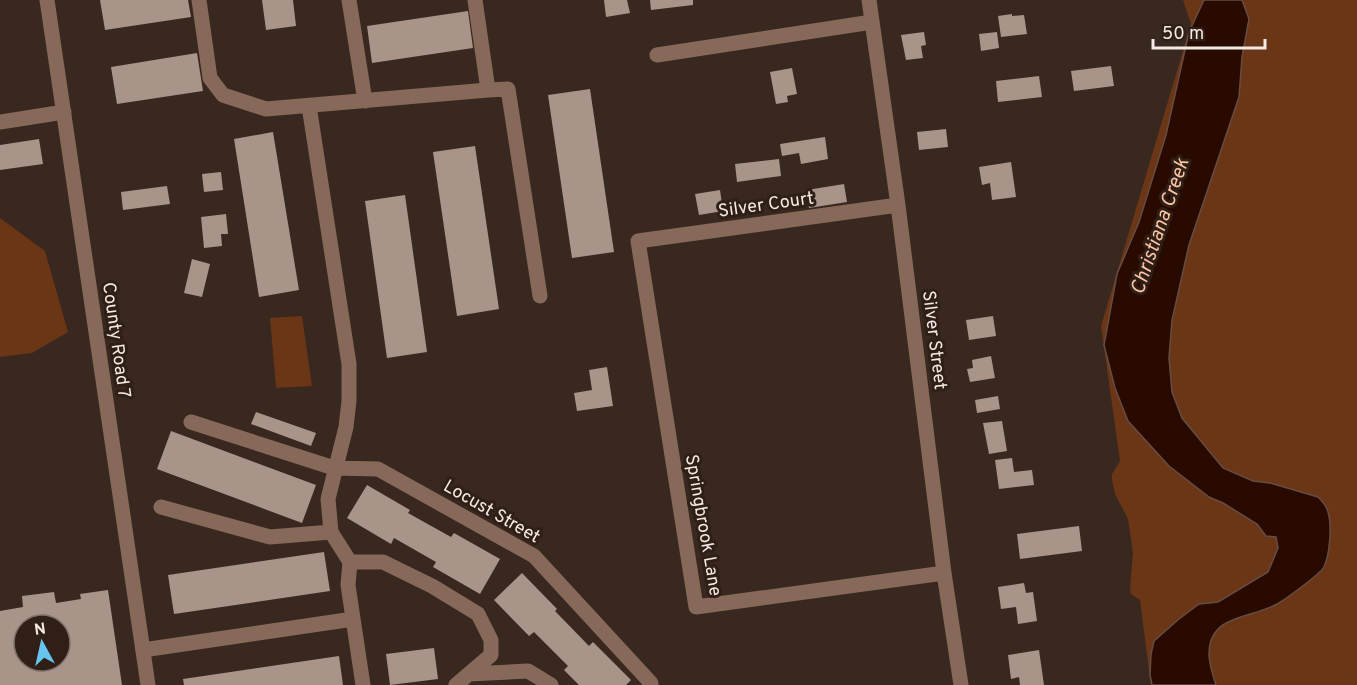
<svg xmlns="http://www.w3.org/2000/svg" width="1357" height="685" viewBox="0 0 1357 685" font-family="Overpass,sans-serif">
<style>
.green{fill:#6a3615}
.water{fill:#290a00;stroke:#664d44;stroke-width:1.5}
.building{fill:#a89489;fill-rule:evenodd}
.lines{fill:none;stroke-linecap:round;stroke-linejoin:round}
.minor{stroke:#866959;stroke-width:15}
.tertiary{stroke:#866959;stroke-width:15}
.labels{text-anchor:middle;stroke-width:6;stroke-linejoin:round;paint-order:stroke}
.street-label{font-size:18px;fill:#f5e9e3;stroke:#2f1f16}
.water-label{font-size:20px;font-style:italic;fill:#fcc3a4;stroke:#2f1f16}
</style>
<rect width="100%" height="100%" fill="#39281f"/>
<path class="green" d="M1183,0H1357V685H1151L1140,600L1131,594L1130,587L1133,553L1128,519L1115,494L1112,480V474L1120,461L1101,326L1191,24Z
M0,218L45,251L68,332L32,353L0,357Z
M302,316L312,386L276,388L270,318Z"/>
<path class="water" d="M1204,0H1242L1249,19L1242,57L1239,97L1189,245L1172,320L1169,358L1172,392L1182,418L1223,468L1253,481L1270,483L1318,497C1322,501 1327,507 1328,512C1332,525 1330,554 1324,567C1320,574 1286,599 1277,604C1262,613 1229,617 1218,629C1203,645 1210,667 1216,685H1152L1150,675L1151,654L1154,641L1179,619L1199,604L1218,602L1268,572L1278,548L1276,537L1266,536L1257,524L1223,503L1209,497L1169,466L1128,421L1115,388L1104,345L1117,274L1139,222L1166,135L1189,32Z"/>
<path class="building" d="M100,0H188L191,17L105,30Z
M262,0H293L296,26L266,30Z
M604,0H627L630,13L606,17Z
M650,0H693V5L651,10Z
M468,11L473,48L372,63L367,26Z
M1012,14V16L1024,15L1027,34L1001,37L998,16Z
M924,32L926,45L921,46L923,58L906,60L901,35Z
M997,32L999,48L981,51L979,34Z
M197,53L203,91L117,104L111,67Z
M1111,66L1114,86L1074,91L1071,71Z
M792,68L797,94L787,96L788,102L776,104L770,72Z
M1039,76L1042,97L998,102L996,81Z
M590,89L614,252L572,258L548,95Z
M946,129L948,147L919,150L917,132Z
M273,132L299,290L259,297L234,139Z
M825,137L828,159L801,164L799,153L782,156L780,144Z
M39,139L43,164L0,170V145Z
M475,146L499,309L457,316L433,152Z
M779,159L781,176L737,182L735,164Z
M1011,162L1016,197L992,200L990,183L982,185L979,167Z
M221,172L223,190L204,192L202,174Z
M844,184L847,202L809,208L807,190Z
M167,186L170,204L123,210L121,192Z
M720,190L723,211L699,215L695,194Z
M405,195L427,352L387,358L365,201Z
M226,214L228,234H221L222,246L204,248L201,217Z
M192,259L210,264L202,297L184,293Z
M993,316L996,336L969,340L966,320Z
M991,356L995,378L970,382L967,369L973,368L972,360Z
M607,367L613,406L577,411L574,393L592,390L589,370Z
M998,396L1000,409L977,413L975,400Z
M256,412L316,433L311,446L251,424Z
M1002,421L1007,451L989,454L983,423Z
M171,431L316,485L302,523L157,469Z
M1012,458L1014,472L1032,470L1034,485L999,489L995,460Z
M367,485L410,510L408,513L451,537L454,533L500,559L480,594L433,567L436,562L394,538L391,544L347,518Z
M1079,526L1082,551L1020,559L1017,534Z
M324,552L330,591L174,614L168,575Z
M522,573L557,609L555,611L589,646L593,642L631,680L626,685H579L564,670L568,666L534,632L529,636L494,600Z
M1024,583L1026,593L1033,592L1037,621L1018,624L1016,607L1001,609L998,587Z
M108,590L122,685H0V611L23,607L22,596L54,592L56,603L81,599L80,594ZM24,625H60V661H24Z
M434,648L438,679L390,685L386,654Z
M1039,650L1044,685H1020L1019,677L1011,679L1008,655Z
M339,656L343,685H184L183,679Z"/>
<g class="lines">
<path class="minor" d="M199,0L210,78L223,95L266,109L488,90
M349,0L365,101
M475,0L488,90L508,89L540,296
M869,0L898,205L944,573L961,685
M657,55L872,22
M309,106L349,364V401L346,427L328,499L331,532L350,562L348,585L363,685
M0,122L64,112
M898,205L638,241L696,607L944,573
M191,422L334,468L378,469L534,556L651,683L649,685
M161,507L270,537L331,532
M350,562H383L432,586L478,614L491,640V655L456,685
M143,650L353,619
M469,674L528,671L551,685"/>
<path class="tertiary" d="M47,0L148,685"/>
</g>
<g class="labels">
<g class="street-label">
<text transform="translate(766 204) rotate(-8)" y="6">Silver Court</text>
<text transform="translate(117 340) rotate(82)" y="6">County Road 7</text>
<text transform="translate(935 340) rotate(83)" y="6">Silver Street</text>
<text transform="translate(492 511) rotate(30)" y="6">Locust Street</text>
<text transform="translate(704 525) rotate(80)" y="6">Springbrook Lane</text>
</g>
<g class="water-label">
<text transform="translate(1159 226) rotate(-71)" y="7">Christiana Creek</text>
</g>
</g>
<g transform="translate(42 643) rotate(352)"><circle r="28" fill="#2f1f16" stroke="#7e7068" stroke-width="1.5"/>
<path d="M0-4.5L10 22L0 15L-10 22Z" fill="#66c4ef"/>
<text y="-9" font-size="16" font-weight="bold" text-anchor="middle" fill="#f5e9e3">N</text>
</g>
<path d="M1153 39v9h112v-9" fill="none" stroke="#f5e9e3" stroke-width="3"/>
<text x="1162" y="39" font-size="18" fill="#f5e9e3" stroke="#2f1f16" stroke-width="4.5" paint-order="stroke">50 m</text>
</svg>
